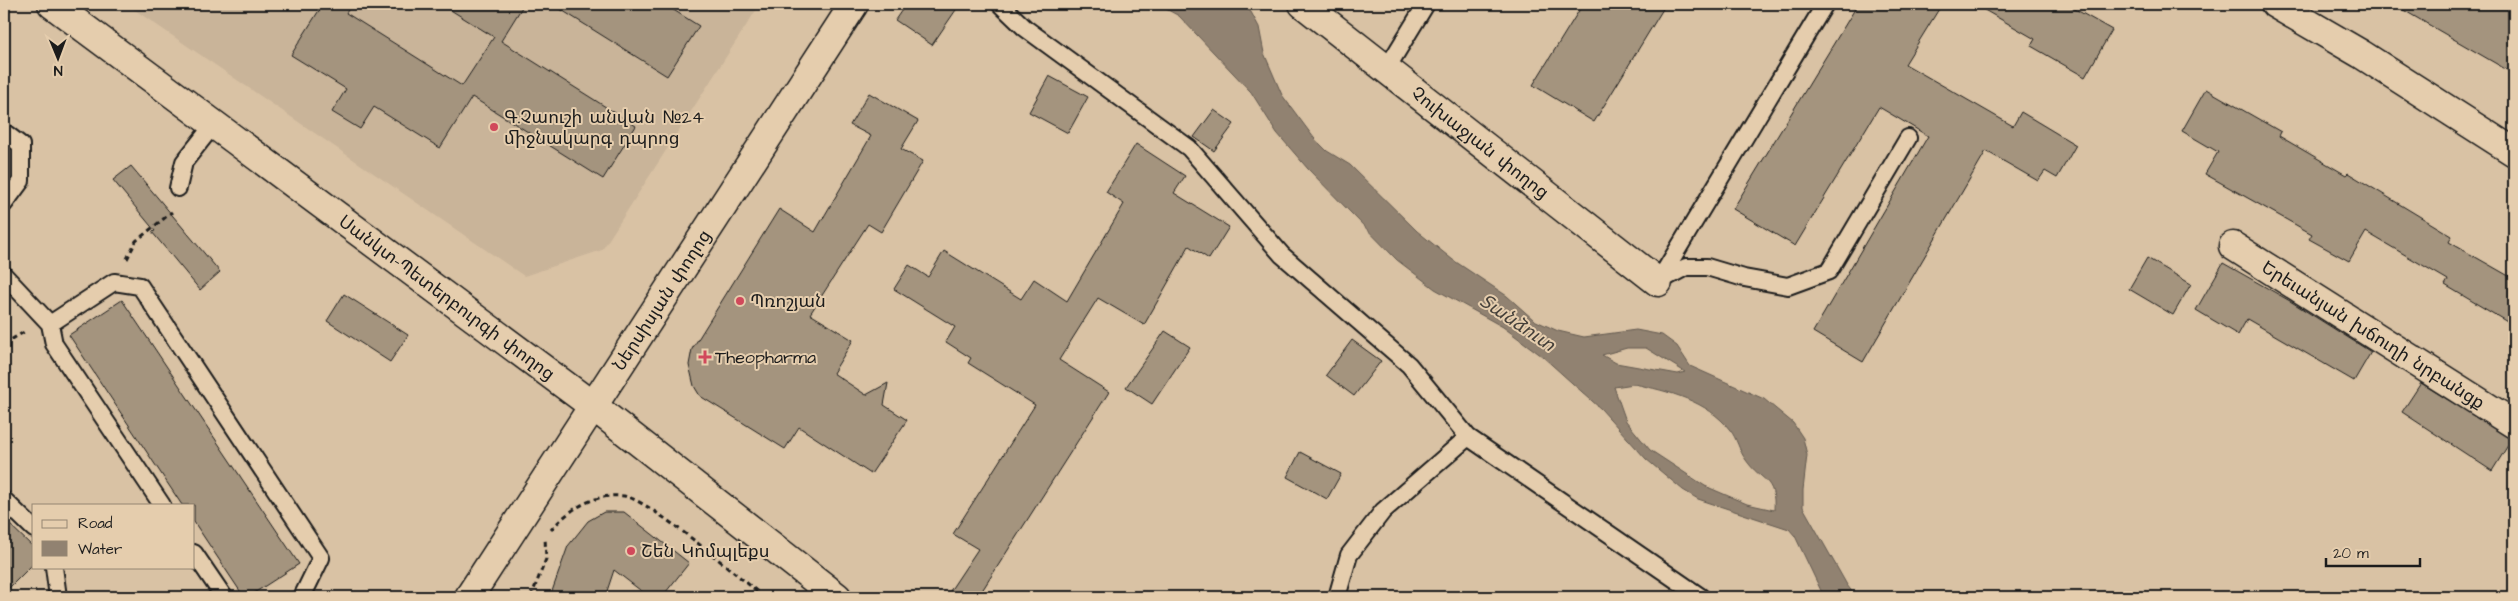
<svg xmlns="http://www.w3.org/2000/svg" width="2518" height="601" viewBox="0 0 2518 601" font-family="'Architects Daughter','Noto Sans Armenian',sans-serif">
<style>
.built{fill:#c9b499}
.water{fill:#918271;stroke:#62594f;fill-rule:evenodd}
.building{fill:#a4947e;stroke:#1c1c1c}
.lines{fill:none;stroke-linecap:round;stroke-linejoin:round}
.service-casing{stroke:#1c1c1c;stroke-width:20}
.minor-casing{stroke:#1c1c1c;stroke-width:31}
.tertiary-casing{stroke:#1c1c1c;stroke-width:31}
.secondary-casing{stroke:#1c1c1c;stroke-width:31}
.trunk-casing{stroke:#1c1c1c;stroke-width:31}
.path{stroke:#1c1c1c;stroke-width:3;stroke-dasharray:5 4;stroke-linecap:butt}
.service{stroke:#e5cdad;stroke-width:16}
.minor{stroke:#e5cdad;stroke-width:28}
.tertiary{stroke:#e5cdad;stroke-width:28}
.secondary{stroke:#e5cdad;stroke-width:28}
.trunk{stroke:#e5cdad;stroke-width:28}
.poi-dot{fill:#d1495b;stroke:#e5cdad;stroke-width:2}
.labels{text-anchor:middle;stroke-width:4;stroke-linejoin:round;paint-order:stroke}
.poi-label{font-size:18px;fill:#1c1c1c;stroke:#e5cdad;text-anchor:start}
.street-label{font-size:18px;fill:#1c1c1c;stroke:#e5cdad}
.water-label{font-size:19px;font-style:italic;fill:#45403a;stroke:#e5cdad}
</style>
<rect width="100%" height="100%" fill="#d9c2a4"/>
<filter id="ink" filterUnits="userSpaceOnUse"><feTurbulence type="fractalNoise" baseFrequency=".02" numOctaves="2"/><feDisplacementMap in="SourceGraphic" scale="10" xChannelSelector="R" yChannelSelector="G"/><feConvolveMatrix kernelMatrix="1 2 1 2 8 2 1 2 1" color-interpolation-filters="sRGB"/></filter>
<g filter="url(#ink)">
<path class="built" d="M126,4H760L602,250L524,276Z"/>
<path class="water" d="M1157,4H1239L1251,12L1259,27L1264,53L1282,95L1314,138L1327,151L1350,165L1417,231L1453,260L1507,296L1534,320L1558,331L1584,337L1636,330L1662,335L1677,346L1690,366L1764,399L1793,423L1803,438L1807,455L1803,490V507L1847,585L1856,597H1824L1795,536L1789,529L1698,499L1683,490L1646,459L1601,409L1542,356L1503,327L1435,289L1397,260L1308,169L1277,133L1251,92L1179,16ZM1627,348H1646L1685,372L1678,374L1616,363L1602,355ZM1634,384C1668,391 1708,401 1730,430C1737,438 1739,451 1746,460C1761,482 1776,477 1774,510L1747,504L1705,486L1650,450L1626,421L1614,387Z"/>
<path class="building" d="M323,4H352L346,13L462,86L494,37L441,4H524L501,41L636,126L603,179L472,97L440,148L374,107L360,129L332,112L346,89L291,55Z
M552,4H664L699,26L667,76Z
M906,4H960L932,45L895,20Z
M1583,4H1666L1594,122L1533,85Z
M1858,4H1942L1905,64L2013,126L2021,112L2076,145L2057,178L2045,171L2038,181L1986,151L1863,362L1813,332L1928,136L1879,107L1795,246L1733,209Z
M1974,4H2066L2112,30L2085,77L2031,46L2035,39Z
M2393,4H2514V74Z
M1049,76L1088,97L1068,133L1029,112Z
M2206,89L2281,132L2279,136L2346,175L2348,173L2452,236L2449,242L2514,279V326L2445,285L2448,280L2366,232L2349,261L2309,239L2312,234L2205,174L2218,152L2182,131Z
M869,93L918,121L901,149L923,161L881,232L868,224L810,314L853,340L833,373L866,395L888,383L884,405L907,420L871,474L799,427L785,449L700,396L694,386L689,365L692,349L779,209L815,232L871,136L850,125Z
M1214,110L1234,124L1214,151L1194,137Z
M1136,144L1185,176L1174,193L1229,227L1209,259L1189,246L1144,325L1098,298L1059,360L1109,392L978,597H946L978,549L953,534L1035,405L968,363L971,358L946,342L955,327L894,289L909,265L928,277L944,251L1021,299L1034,279L1067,301L1124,204L1106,192Z
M131,166L220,272L200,290L152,232L155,231L113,180Z
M2147,258L2191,284L2173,315L2129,289Z
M2223,263L2290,301L2371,352L2354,381L2247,319L2238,335L2196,310Z
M344,294L408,335L390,362L327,321Z
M122,300L299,564L248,597H244L194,522V505H182L69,335Z
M1165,331L1190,347L1152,404L1126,387Z
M1352,340L1381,361L1354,396L1326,375Z
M2421,383L2512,439L2492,471L2402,412Z
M1300,452L1341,474L1327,499L1287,477Z
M604,512H624L689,563L662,597H649L614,570L605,597H550L568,546L588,521Z
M4,519L34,548V563L4,593Z"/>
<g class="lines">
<defs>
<path id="service" d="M1000,4L1025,28L1189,148L1282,255L1409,365L1468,437L1701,597
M1387,68L1426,4
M4,132L21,145V181L4,204
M178,188L184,162L214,124
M4,275L50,324L54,344L162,505
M1658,282L1686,267H1707L1744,278L1788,286L1829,271L1908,138
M1658,282L1825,4
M50,324L114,282L140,286L321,558L302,597
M4,500L34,529
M194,553L224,597
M54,567L58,597
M1337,597L1349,555L1383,511L1468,437"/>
<g id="minor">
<path id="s1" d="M52,4L593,406"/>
<path id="s2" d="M1303,4L1658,282"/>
<path id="s3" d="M2233,246L2514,424"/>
</g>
<path id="tertiary" d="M593,406L837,597"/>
<g id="secondary">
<path id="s4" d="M469,597L854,4"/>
</g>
<path id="trunk" d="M2275,4L2361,54L2514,152"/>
</defs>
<use href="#service" class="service-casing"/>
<use href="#minor" class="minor-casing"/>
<use href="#tertiary" class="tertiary-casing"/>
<use href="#secondary" class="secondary-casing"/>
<use href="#trunk" class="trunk-casing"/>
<path class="path" d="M127,259L136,241L172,212
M4,344L24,332
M551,530C569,509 595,493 624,496C649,499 740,578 764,597
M531,597L546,559L545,537"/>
<use href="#service" class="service"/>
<use href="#minor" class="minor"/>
<use href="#tertiary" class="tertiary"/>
<use href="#secondary" class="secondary"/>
<use href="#trunk" class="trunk"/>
</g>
</g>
<g class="poi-dot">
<circle cx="494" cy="127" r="5"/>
<circle cx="740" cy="301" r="5"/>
<path d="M702.5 349.5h5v5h5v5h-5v5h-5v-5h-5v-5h5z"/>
<circle cx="631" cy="551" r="5"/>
</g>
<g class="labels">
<g class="poi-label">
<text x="504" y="123">Գ.Չաուշի անվան №24<tspan x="504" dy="21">միջնակարգ դպրոց</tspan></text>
<text x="750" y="307">Պռոշյան</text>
<text x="715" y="363">Theopharma</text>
<text x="641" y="557">Շեն Կոմպլեքս</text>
</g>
<g class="street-label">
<text dy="6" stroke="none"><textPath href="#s2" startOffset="225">Չուխաջյան փողոց</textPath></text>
<text dy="6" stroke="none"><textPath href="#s1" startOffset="492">Սանկտ-Պետերբուրգի փողոց</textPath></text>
<text dy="6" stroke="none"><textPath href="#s4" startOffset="354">Ներսիսյան փողոց</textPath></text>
<text dy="6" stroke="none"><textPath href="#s3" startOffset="166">Երեւանյան խճուղի նրբանցք</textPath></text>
</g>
<g class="water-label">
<text transform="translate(1518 322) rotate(34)" y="7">Տանձուտ</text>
</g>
</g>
<rect width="2518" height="601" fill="none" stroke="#e5cdad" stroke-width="20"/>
<rect x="10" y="10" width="2498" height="581" fill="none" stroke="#1c1c1c" stroke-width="2" filter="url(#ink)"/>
<rect x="32" y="504" width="162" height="65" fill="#e5cdad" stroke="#958673"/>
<rect x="42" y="520" width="25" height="8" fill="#e5cdad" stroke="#958673"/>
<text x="78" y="528" font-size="15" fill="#1c1c1c">Road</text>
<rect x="42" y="541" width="25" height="15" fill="#918271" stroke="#958673"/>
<text x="78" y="554" font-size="15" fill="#1c1c1c">Water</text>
<g transform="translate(58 58) rotate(179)" stroke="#e5cdad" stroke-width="4" paint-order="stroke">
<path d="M0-4L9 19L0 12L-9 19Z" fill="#1c1c1c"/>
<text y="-8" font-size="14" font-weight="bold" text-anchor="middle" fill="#1c1c1c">N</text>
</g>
<path d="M2326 558v8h94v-8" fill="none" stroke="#1c1c1c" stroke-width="2.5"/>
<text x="2333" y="558" font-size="15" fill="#1c1c1c" stroke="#e5cdad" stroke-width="4" paint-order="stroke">20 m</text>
</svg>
